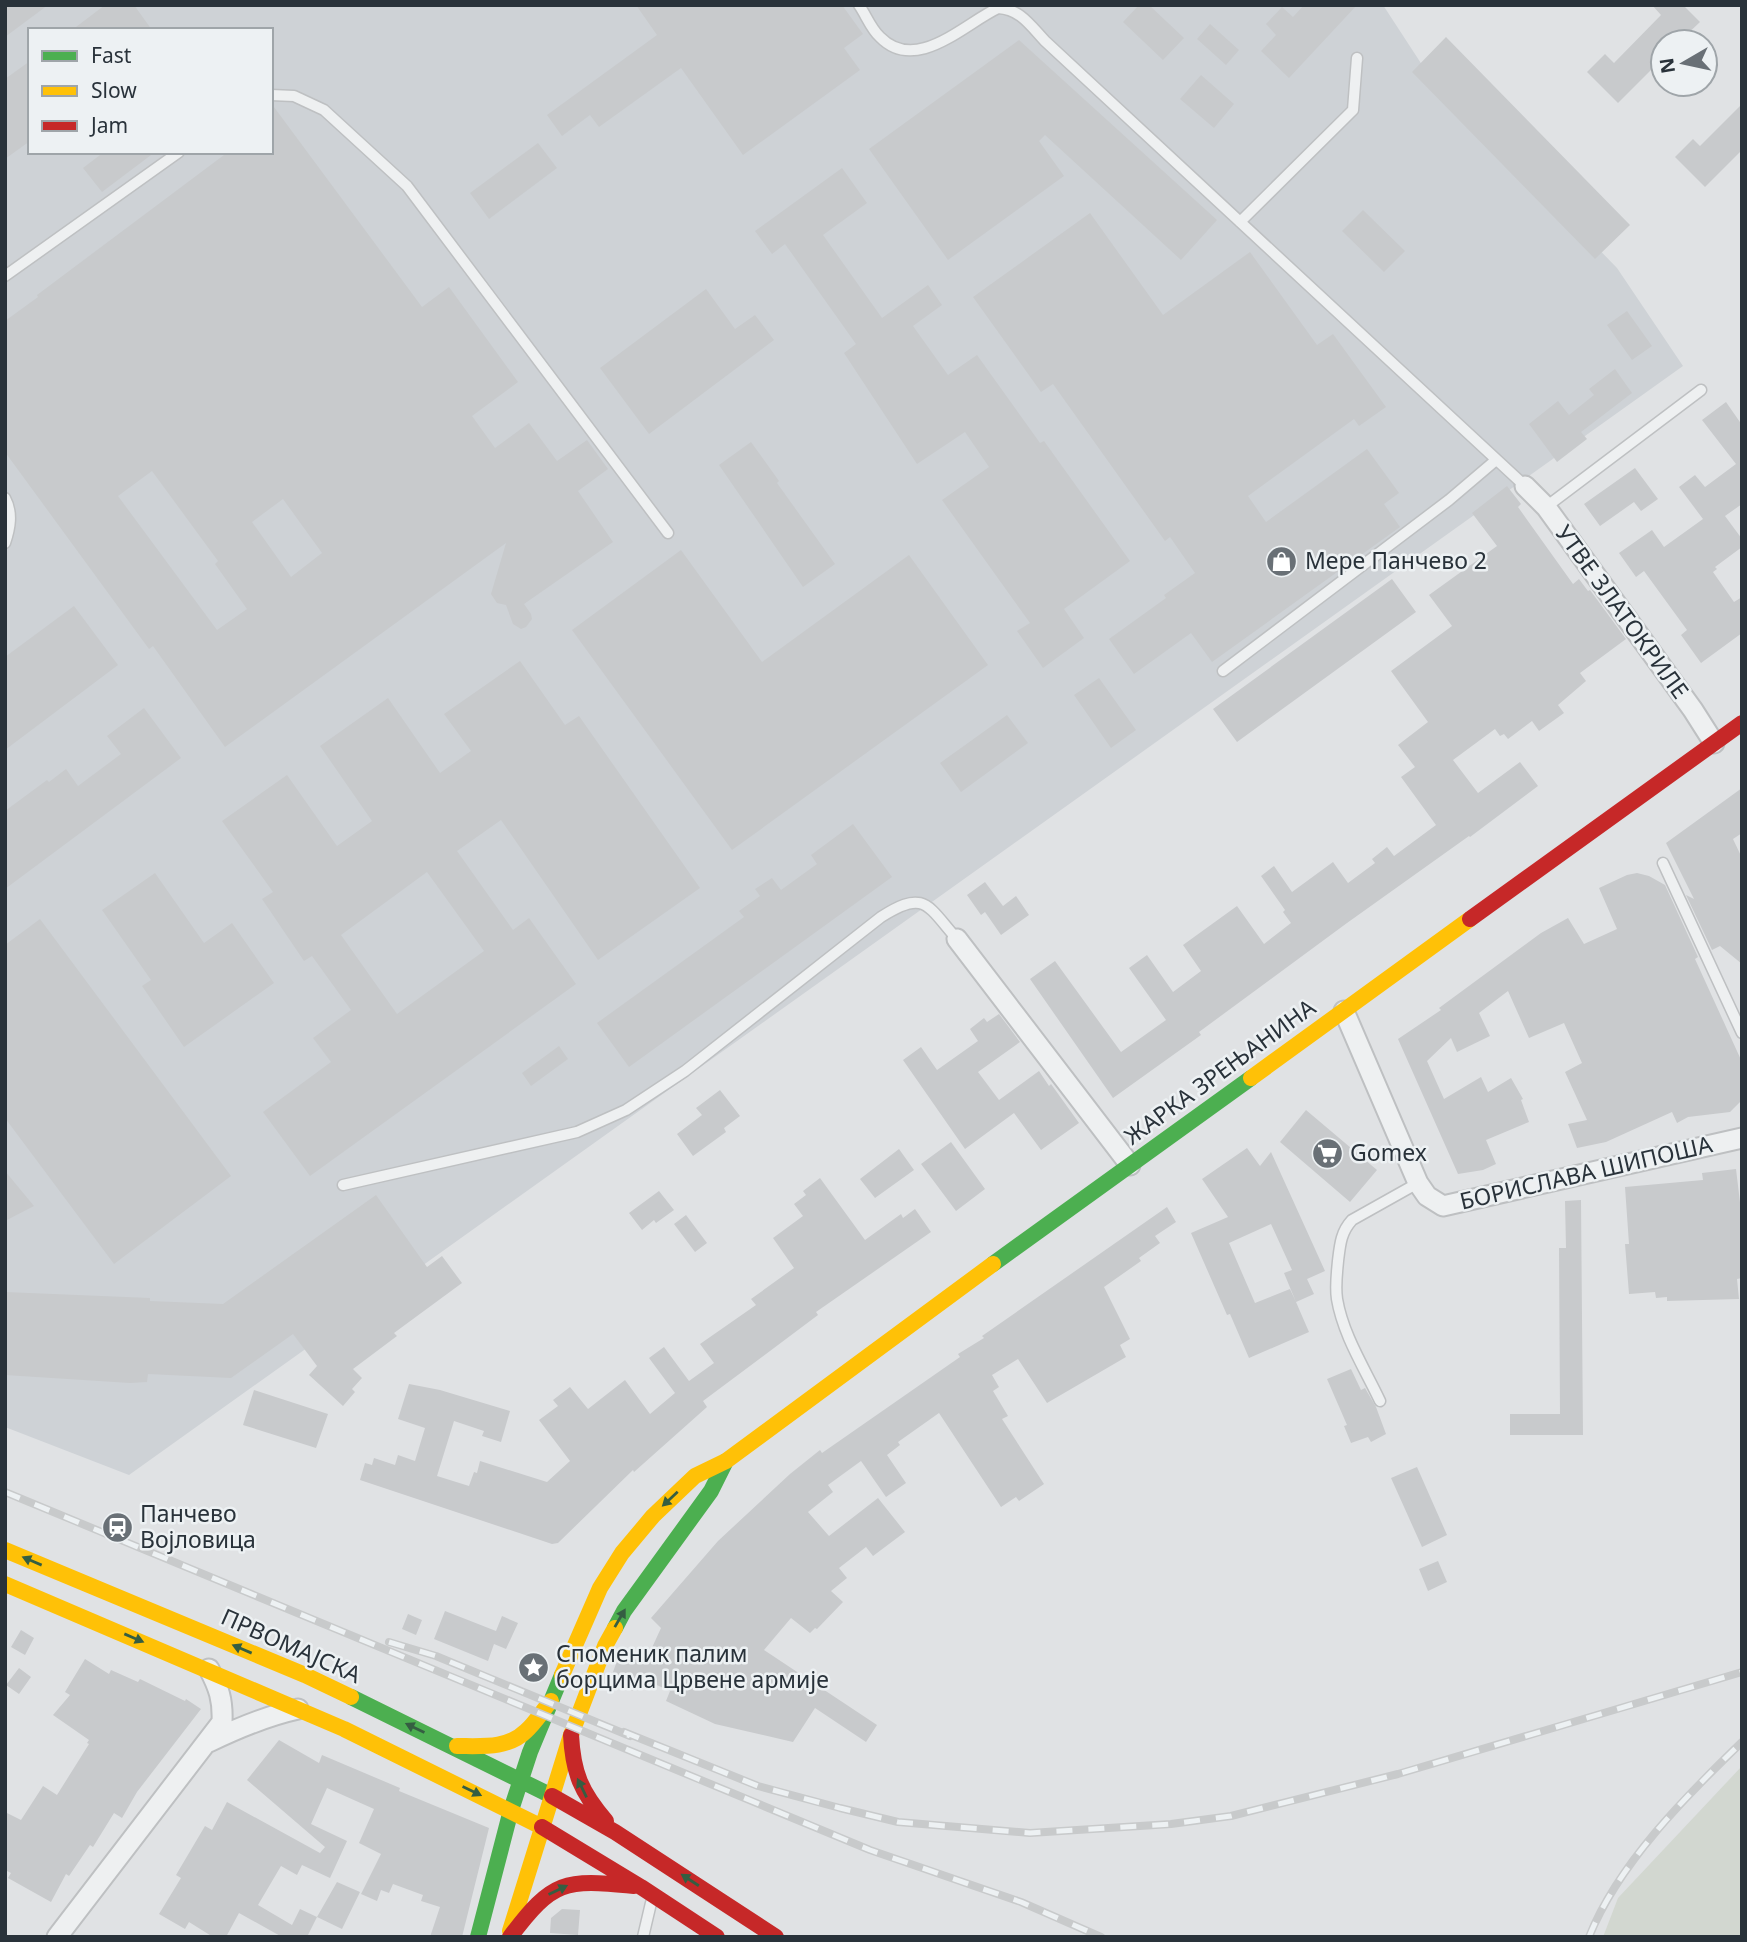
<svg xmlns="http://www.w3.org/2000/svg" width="1747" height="1942" viewBox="0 0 1747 1942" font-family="'Noto Sans',sans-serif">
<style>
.built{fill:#ced2d6;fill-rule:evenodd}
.green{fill:#d2d7d0}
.building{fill:#c8cacc;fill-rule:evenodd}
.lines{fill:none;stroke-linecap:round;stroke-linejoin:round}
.lane-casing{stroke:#bec0c2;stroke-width:13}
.street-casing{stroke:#bec0c2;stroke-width:23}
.lane{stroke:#eef0f1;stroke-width:10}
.street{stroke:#eef0f1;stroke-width:19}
.fast{stroke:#4caf50;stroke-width:16}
.slow{stroke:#ffc107;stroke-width:16}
.jam{stroke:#c62828;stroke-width:16}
.rail-casing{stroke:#c8cacb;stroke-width:8}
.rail{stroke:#edf1f3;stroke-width:5;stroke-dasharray:16;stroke-linecap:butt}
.oneway{fill:#355e42}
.labels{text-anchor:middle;stroke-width:5;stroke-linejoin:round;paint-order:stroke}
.poi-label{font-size:23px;fill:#29323a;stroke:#edf1f3;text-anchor:start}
.street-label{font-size:23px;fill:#29323a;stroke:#edf1f3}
</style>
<rect width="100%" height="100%" fill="#e0e2e4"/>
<path class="built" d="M5,5H1383L1428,74L1617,268L1683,366L129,1475L5,1427ZM30,30H271V152H30Z"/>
<path class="green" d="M1742,1766V1937H1603L1618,1898Z"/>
<path class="building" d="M5,5H48L5,37Z
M105,5H134L152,30H72Z
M636,5H842L863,34L844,48L860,70L743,155L681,68L599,127L590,115L562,136L547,115L657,35Z
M1139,5H1149L1184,38L1163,60L1123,22Z
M1304,5H1357L1289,78L1261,51L1276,35L1266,24L1282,7L1293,17Z
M1652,5H1683L1700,22L1679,42H1663V58L1618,103L1587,72L1605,54L1614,63L1661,15Z
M1210,24L1239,50L1226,65L1197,39Z
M1446,37L1630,225L1595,259L1412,72Z
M1019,40L1217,220L1181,260L1045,135L1039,141L1064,176L948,260L869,149Z
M30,61V141L5,159V79Z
M1201,75L1234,104L1214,128L1180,99Z
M271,103L422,307L449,287L518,382L472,416L495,448L529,423L557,461L587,440L608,469L578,491L613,542L524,604L531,614L532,619L526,627L521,629L513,624L506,605L497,603L491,594L506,543L225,747L153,646L149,649L5,452V321L38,297L37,295L228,152H271ZM152,471L218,561L215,564L247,609L217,630L118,496ZM283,499L322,553L291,577L252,522Z
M1742,104V150L1705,187L1675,157L1693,139L1700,146Z
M538,143L557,168L489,219L470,193Z
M104,152H155L102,192L83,168Z
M842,168L867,203L823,235L882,318L928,285L942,305L913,326L948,375L977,355L1040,443L1044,441L1130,561L1064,609L1084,638L1043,668L1017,631L1030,623L942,500L989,467L965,432L917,464L844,353L856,344L785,244L772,254L755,231Z
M1363,210L1405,251L1384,272L1342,231Z
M1090,213L1163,315L1250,252L1317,345L1333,334L1386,407L1359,426L1354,419L1248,496L1266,522L1367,449L1399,493L1384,504L1400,527L1212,662L1191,633L1134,674L1109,639L1166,598L1164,595L1195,573L1170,537L1165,541L1053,384L1041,392L973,297Z
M706,289L735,329L755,315L774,340L649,434L600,368Z
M1627,311L1652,346L1632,360L1607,325Z
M1615,369L1632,393L1581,432L1587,439L1557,462L1529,424L1558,401L1569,415L1594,395L1589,389Z
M1726,402L1742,425V504L1725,516L1742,539V547L1715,567L1717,569L1713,572L1734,602L1742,597V633L1701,663L1681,635L1687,630L1644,571L1636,577L1619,553L1652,530L1664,547L1703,519L1679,487L1695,475L1705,487L1736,464L1702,420Z
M751,442L779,481L777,483L835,564L803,587L719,465Z
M1635,468L1658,499L1641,511L1634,502L1600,526L1584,504Z
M1507,486L1521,504L1518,507L1573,584L1579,579L1588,591L1590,590L1626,639L1580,673L1586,681L1558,705L1564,713L1539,731L1532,721L1508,739L1504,734L1500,736L1495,729L1453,760L1478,793L1520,762L1538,786L1470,837L1469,836L1347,923L1199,1032L1201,1035L1113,1098L1030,979L1055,961L1121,1052L1166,1020L1129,968L1147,955L1173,992L1201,971L1183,945L1237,906L1264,944L1291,923L1283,912L1285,910L1261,876L1274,866L1292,892L1333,862L1348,883L1375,863L1372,859L1387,847L1394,856L1436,825L1401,777L1415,767L1398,745L1428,722L1391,671L1452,626L1429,595L1497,546L1472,513Z
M681,550L762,662L909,555L988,665L732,850L572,630Z
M1392,579L1416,612L1237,742L1213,709Z
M74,606L118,665L5,750V657Z
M520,661L565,725L579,716L700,888L598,960L501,820L457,851L513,930L529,918L576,984L310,1176L263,1112L331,1062L313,1038L351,1010L312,956L304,961L262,899L273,892L222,821L287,775L337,846L372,821L320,746L388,698L440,773L471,751L444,714ZM427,872L484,951L397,1014L341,935Z
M1099,678L1136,730L1111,748L1074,695Z
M144,708L181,758L5,889V811L47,780L49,782L66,769L78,786L121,754L107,736Z
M1007,715L1028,743L961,792L940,763Z
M1742,788V833L1733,839L1742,858V964L1720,946L1712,950L1686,895L1694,899L1666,843Z
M853,824L892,877L629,1067L597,1023L744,917L739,911L760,896L755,889L772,878L781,890L817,864L811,855Z
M155,873L204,943L232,923L274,983L184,1047L142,986L151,980L102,910Z
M1637,873L1649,876L1665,885L1698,957L1695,959L1742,1062V1100L1730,1112L1688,1117L1677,1123L1672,1112L1606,1142L1577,1148L1568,1124L1587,1120L1565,1072L1582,1063L1564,1023L1529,1038L1508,991L1479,1013L1490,1036L1457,1052L1451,1038L1427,1061L1444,1099L1481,1077L1488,1092L1511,1078L1523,1099L1521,1100L1529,1122L1486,1140L1496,1164L1483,1170L1458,1174L1398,1039L1441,1010L1439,1008L1541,933L1568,918L1584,944L1617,929L1599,888L1627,875Z
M985,882L1003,906L1016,896L1029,915L1001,935L985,912L981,915L967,895Z
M40,919L231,1176L114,1264L5,1118V945Z
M999,1014L1020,1042L978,1072L999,1100L1039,1071L1049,1086L1051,1084L1079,1123L1041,1150L1014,1113L965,1149L903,1060L921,1047L937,1070L978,1041L970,1029L984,1018L987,1022Z
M559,1046L568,1059L531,1086L522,1073Z
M720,1090L740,1116L724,1128L726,1132L693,1156L677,1134L702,1115L696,1108Z
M1306,1110L1377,1170L1350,1202L1280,1142Z
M951,1142L985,1189L956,1211L921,1164Z
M1247,1148L1260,1166L1271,1152L1325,1271L1307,1279L1314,1294L1296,1302L1309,1332L1249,1358L1230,1314L1227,1315L1191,1233L1228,1217L1202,1179ZM1271,1224L1292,1270L1284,1273L1296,1302L1290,1289L1255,1303L1229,1243Z
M899,1149L914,1170L875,1198L860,1179Z
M1736,1169L1742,1219V1260H1740L1742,1278L1737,1279L1739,1299L1667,1301V1297L1656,1298L1655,1292L1629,1294L1625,1244H1629L1625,1187L1703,1180L1702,1173Z
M5,1171L34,1206L5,1221Z
M820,1178L865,1240L901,1214L903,1218L915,1209L931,1232L816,1312L818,1315L703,1401L707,1407L634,1472L633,1470L558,1543L552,1544L360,1480L365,1463L372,1465L374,1458L395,1465L398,1455L415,1461L425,1428L398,1419L409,1384L440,1390L510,1411L501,1442L482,1436L484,1431L454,1421L437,1476L469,1486L474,1472L477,1473L480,1461L547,1482L570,1461L539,1420L558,1406L553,1400L570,1387L588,1409L625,1380L650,1414L675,1393L649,1358L664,1347L689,1381L714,1363L700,1344L756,1305L751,1299L794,1268L773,1238L803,1216L794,1204L806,1195L803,1191Z
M659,1191L674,1210L656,1223L654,1220L642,1230L629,1213Z
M376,1195L427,1267L442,1256L462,1283L394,1333L397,1336L353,1369L362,1378L352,1389L355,1392L343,1406L309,1375L317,1366L293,1334L231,1378L148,1374L147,1382L130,1383L5,1375V1292L150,1298V1301L223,1304Z
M1581,1200L1583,1435H1510V1414H1560L1559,1248H1566L1565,1201Z
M1167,1207L1176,1222L1155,1236L1160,1243L1139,1258L1141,1261L1104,1287L1130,1339L1120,1345L1126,1357L1047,1403L1018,1359L992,1375L999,1387L993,1391L1008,1416L1002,1419L1044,1484L1019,1501L1016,1497L1001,1507L939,1413L898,1442L900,1445L887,1455L906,1483L886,1497L861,1461L828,1485L833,1492L808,1512L829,1536L878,1498L905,1532L873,1556L866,1547L839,1568L847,1578L831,1591L843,1602L817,1629L815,1628L810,1633L791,1618L764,1650L877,1725L866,1742L815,1708L793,1742L715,1724L666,1701L670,1691L639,1677L633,1691L610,1680L620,1653L638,1661L643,1649L650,1652L661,1628L651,1618L718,1541L790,1474L820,1450L822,1453L960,1357L958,1354L984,1338L982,1336Z
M686,1215L707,1243L695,1252L674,1224Z
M1351,1369L1361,1390L1365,1388L1376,1407L1386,1434L1371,1442L1368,1437L1351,1443L1344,1426L1347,1425L1327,1379Z
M254,1390L328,1414L316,1448L243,1425Z
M1417,1467L1447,1535L1422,1547L1391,1478Z
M1438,1561L1447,1582L1428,1591L1419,1569Z
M445,1611L496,1631L502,1616L518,1623L506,1649L494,1644L488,1661L434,1639Z
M408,1614L422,1620L416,1635L402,1629Z
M21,1630L34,1638L25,1655L11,1647Z
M85,1659L109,1674L111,1670L138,1682L140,1679L185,1701L186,1699L201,1709L137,1792L122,1818L114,1813L93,1847L90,1845L69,1876L66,1874L51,1902L8,1878L11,1873L5,1870V1812L21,1820L43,1786L57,1795L89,1744L87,1743L89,1740L53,1715L70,1695L65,1692Z
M19,1668L31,1677L19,1694L6,1685Z
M279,1740L319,1763L322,1755L400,1788L399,1791L489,1828L462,1937H430L440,1907L421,1901L423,1895L393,1884L389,1893L381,1890L377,1901L361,1894L381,1854L359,1843L374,1809L327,1788L311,1824L347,1841L330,1878L302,1865L297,1875L281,1866L258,1905L292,1925L300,1909L317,1917L308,1935L312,1937H282L239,1913L226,1937H213L189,1922L185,1929L159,1914L181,1878L176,1875L205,1826L212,1830L227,1802L320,1853L325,1847L247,1780Z
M337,1882L360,1892L342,1929L317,1917Z
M562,1909L580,1910L578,1935L550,1933L551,1918Z"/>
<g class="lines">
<defs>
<path id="lane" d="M859,5C866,15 871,29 880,37C916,74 964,24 998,8C1020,9 1030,25 1045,41L1525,486
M271,95L294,96L324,110L407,186L668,533
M1240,222L1353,110L1357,58
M5,276L179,152
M5,498C13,513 10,528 5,543
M1546,507L1701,390
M1223,671L1449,500L1496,460
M1663,863L1742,1033
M343,1185L577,1132L626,1110L685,1071L881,917C925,889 927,905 957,939
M1380,1401C1365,1369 1343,1335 1337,1299C1335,1286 1337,1273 1338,1261C1340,1244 1341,1232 1352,1220L1418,1183
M643,1937L651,1903"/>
<path id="street" d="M1525,486L1546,507L1693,710L1714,743
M957,939L1130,1165
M1344,1011L1418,1183L1427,1196L1443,1206L1742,1138
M209,1742C238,1728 266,1716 298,1709
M57,1937L222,1722C223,1700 219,1688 209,1669"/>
</defs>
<use href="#lane" class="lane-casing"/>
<use href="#street" class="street-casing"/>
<use href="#lane" class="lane"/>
<use href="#street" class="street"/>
<path class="fast" d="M993,1264L1251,1078
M615,1628L624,1611L711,1491L726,1461
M351,1697L552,1796
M478,1937L511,1810L530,1752L562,1675"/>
<path class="slow" d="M1251,1078L1470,919
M5,1550L305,1675L351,1697
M5,1584L344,1729L542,1827
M562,1675L600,1588L622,1553L653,1516L695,1476L726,1461L993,1264
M457,1746C481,1746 508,1749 526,1731C536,1722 542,1711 551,1701
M510,1931L571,1735L605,1646L615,1628"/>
<path class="jam" d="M1470,919L1742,723
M571,1735C573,1773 581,1792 606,1821
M552,1796L615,1832L776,1937
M542,1827L641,1887L717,1937
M510,1937C553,1880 564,1879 634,1886"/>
<defs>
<path id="rail" d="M5,1492L870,1850L1021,1902L1101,1937
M389,1642L436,1656L630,1736
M624,1732L758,1786L840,1808L898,1822L1030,1833L1171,1824L1231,1816L1398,1774L1742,1672
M1589,1937C1618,1864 1686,1796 1742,1742"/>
</defs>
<use href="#rail" class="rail-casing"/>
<use href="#rail" class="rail"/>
</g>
<defs><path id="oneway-solid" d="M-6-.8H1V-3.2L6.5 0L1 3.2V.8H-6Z" transform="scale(1.75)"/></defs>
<g class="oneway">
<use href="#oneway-solid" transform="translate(670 1499) rotate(137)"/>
<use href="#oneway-solid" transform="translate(32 1561) rotate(-157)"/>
<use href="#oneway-solid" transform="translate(620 1618) rotate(-60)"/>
<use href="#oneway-solid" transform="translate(134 1638) rotate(23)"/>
<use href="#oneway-solid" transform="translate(242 1649) rotate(-157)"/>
<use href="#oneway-solid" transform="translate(415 1728) rotate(-154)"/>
<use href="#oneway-solid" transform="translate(582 1788) rotate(-116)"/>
<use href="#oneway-solid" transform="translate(472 1791) rotate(26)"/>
<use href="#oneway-solid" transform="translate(690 1880) rotate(-147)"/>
<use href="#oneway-solid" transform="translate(558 1890) rotate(-26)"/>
</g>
<defs>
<symbol id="shop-disc" viewBox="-11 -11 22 22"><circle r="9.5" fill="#697076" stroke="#edf1f3"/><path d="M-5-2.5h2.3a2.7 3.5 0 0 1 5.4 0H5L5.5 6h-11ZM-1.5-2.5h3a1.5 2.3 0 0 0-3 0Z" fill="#fff"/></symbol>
<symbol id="supermarket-disc" viewBox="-11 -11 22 22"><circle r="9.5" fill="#697076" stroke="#edf1f3"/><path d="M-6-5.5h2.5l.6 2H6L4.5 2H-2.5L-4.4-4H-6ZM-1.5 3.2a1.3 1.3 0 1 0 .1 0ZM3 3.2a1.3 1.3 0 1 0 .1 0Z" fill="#fff"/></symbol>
<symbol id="station-disc" viewBox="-11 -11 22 22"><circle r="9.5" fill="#697076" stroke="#edf1f3"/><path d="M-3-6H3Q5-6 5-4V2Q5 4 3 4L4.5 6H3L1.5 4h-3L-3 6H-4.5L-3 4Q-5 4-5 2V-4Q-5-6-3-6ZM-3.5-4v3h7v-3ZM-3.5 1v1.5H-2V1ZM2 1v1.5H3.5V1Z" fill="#fff"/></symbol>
<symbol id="sight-disc" viewBox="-11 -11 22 22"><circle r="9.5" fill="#697076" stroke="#edf1f3"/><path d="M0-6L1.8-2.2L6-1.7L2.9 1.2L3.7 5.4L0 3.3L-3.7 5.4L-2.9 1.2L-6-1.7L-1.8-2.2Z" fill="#fff"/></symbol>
</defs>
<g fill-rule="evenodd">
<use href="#shop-disc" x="1264" y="544" width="35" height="35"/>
<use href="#supermarket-disc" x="1310" y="1136" width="35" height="35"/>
<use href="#station-disc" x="100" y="1510" width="35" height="35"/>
<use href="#sight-disc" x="516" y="1650" width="35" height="35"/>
</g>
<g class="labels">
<g class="poi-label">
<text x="1305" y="569">Мере Панчево 2</text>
<text x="1350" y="1161">Gomex</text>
<text x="140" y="1522">Панчево<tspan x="140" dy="26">Војловица</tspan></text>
<text x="556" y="1662">Споменик палим<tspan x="556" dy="26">борцима Црвене армије</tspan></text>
</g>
<g class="street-label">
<text transform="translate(1622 612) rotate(54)" y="8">УТВЕ ЗЛАТОКРИЛЕ</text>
<text transform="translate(1220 1072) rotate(-36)" y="8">ЖАРКА ЗРЕЊАНИНА</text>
<text transform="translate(1586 1173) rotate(-13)" y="8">БОРИСЛАВА ШИПОША</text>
<text transform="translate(291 1646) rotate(24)" y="8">ПРВОМАЈСКА</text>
</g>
</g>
<rect width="1747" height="1942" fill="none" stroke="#29323a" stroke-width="14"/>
<rect x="28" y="28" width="245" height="126" fill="#edf1f3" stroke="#9fa5a9" stroke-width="2"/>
<rect x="42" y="51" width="35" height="10" fill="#4caf50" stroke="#9fa5a9" stroke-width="2"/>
<text x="91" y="63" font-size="21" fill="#29323a">Fast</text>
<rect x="42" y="86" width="35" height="10" fill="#ffc107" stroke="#9fa5a9" stroke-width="2"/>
<text x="91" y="98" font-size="21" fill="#29323a">Slow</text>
<rect x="42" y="121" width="35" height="10" fill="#c62828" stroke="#9fa5a9" stroke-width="2"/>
<text x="91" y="133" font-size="21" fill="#29323a">Jam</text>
<g transform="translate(1684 63) rotate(261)"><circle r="33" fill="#edf1f3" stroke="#9fa5a9" stroke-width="2"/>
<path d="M0-5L12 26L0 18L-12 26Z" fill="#697076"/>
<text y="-10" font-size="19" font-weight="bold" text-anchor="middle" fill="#29323a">N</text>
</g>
</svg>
